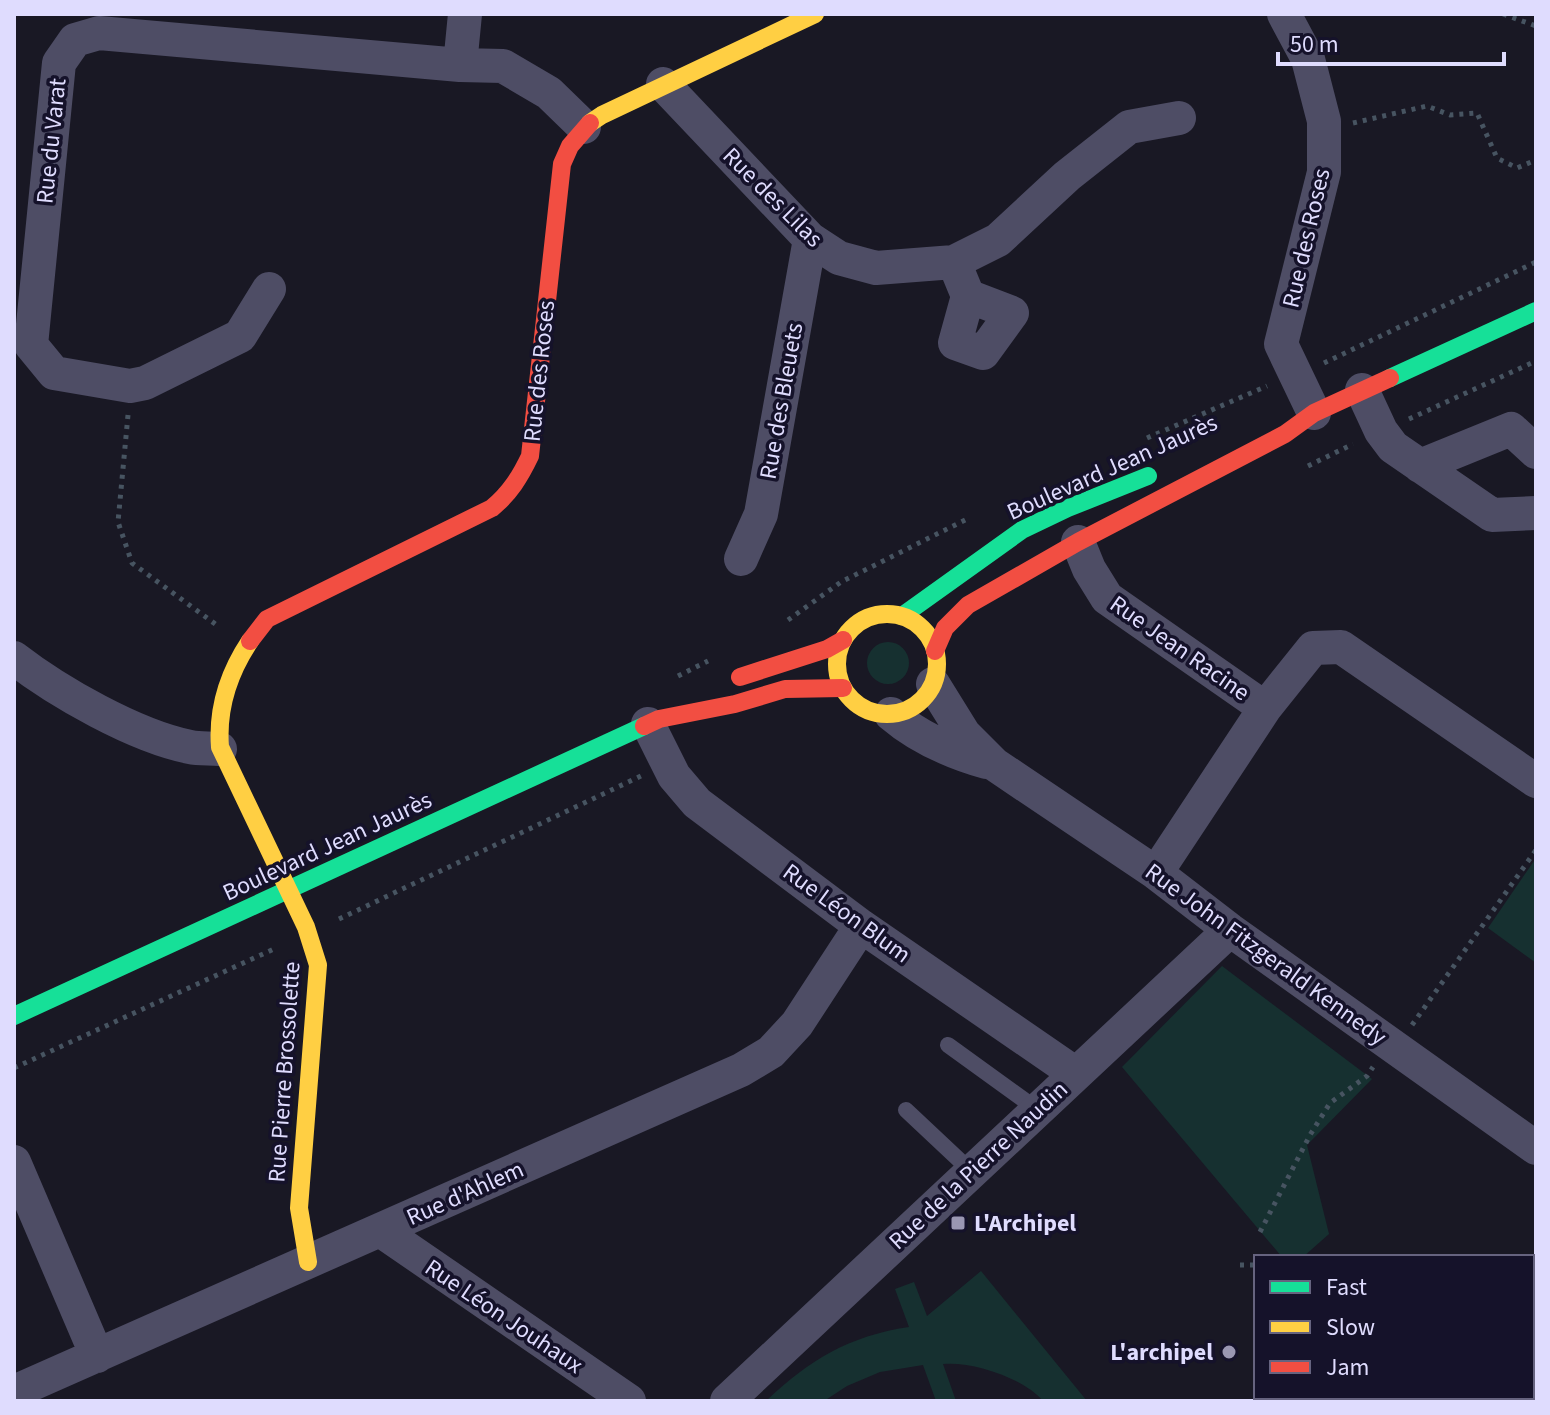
<svg xmlns="http://www.w3.org/2000/svg" width="1550" height="1415" viewBox="0 0 1550 1415" font-family="'Source Sans 3',sans-serif">
<style>
.green{fill:#163030}
.lines{fill:none;stroke-linecap:round;stroke-linejoin:round}
.path{stroke:#475461;stroke-width:5;stroke-dasharray:4 6;stroke-linecap:butt}
.lane{stroke:#4e4d65;stroke-width:16}
.street{stroke:#4e4d65;stroke-width:34}
.fast{stroke:#16e098;stroke-width:18}
.slow{stroke:#ffcf43;stroke-width:18}
.jam{stroke:#f24e42;stroke-width:18}
.poi-dot{fill:#9a97b2;stroke:#15122a;stroke-width:3}
.labels{text-anchor:middle;stroke-width:7;stroke-linejoin:round;paint-order:stroke}
.street-label{font-size:24px;fill:#dfdcfe;stroke:#15122a}
.poi-label{font-size:24px;font-weight:bold;fill:#dfdcfe;stroke:#15122a;text-anchor:start}
</style>
<rect width="100%" height="100%" fill="#191824"/>
<path class="green" d="M867 663a21 21 0 1 1 42 0a21 21 0 1 1-42 0Z
M1536,858V963L1488,928Z
M1222,966L1372,1079L1307,1145L1329,1234L1303,1257H1282L1122,1067Z
M981,1271L1087,1401H1043C1024,1378 972,1361 943,1364L956,1401H936L923,1365L880,1372L847,1386L824,1401H766C809,1360 849,1336 909,1327L895,1289L914,1282L927,1316Z"/>
<g class="lines">
<path class="path" d="M1503,14L1536,26
M1353,123L1427,106L1450,115L1477,113L1497,158L1517,168L1536,160
M1324,363L1536,262
M128,415L118,522L132,563L218,626
M1409,419L1536,361
M1147,438L1267,386
M1308,466L1353,444
M788,620L841,582L967,519
M678,676L708,661
M339,919L641,776
M1412,1025L1536,850
M14,1068L276,948
M1260,1232L1310,1135L1330,1103L1367,1076L1373,1067
M1240,1265H1256
M1394,1397L1398,1401"/>
<path class="lane" d="M948,1045L1038,1110
M906,1110L972,1172"/>
<path class="street" d="M1284,14L1308,59L1324,121V172L1281,344L1314,413
M460,65L465,14
M663,84L810,239L839,258L876,268L954,262L998,240L1067,176L1129,127L1179,118
M954,262L968,296L955,343L983,353L1012,313L968,296
M269,289L240,336L145,383L130,386L54,373L31,345L59,63L75,40L99,33L460,65L503,66L549,93L584,127
M1362,390L1381,431L1393,447L1492,515L1536,513
M1420,466L1511,429L1536,452
M1078,542L1089,569L1107,598L1265,708
M741,559L761,514L810,239
M14,658C58,692 135,736 190,747C199,749 210,748 220,749
M933,684L964,734L994,764L1156,873L1230,930L1536,1148
M891,714C919,738 951,752 986,762
M648,724L674,776L697,803L861,926L1076,1074
M1156,873L1265,708L1313,648L1341,647L1536,781
M14,1162L97,1356
M380,1230L629,1401
M14,1392L741,1070L771,1052L797,1024L861,926
M727,1401L1230,930"/>
<path class="fast" d="M1390,378L1536,311
M902,616L1022,530L1068,508L1148,476
M14,1016L644,726"/>
<path class="slow" d="M590,123L602,115L815,14
M837 664a50 50 0 1 1 100 0a50 50 0 1 1-100 0Z
M250,641C228,674 217,708 220,747L306,927L318,965L299,1208L308,1262"/>
<path class="jam" d="M250,641L267,619L492,508C510,493 520,477 530,456L562,164L570,146L590,123
M935,651L945,628L968,605L1078,542L1285,434L1314,413L1390,378
M740,677L827,649L843,640
M644,726L659,719L735,704L785,689L843,688"/>
</g>
<g class="poi-dot">
<rect x="950" y="1215" width="16" height="16" rx="4"/>
<circle cx="1229" cy="1352" r="8"/>
</g>
<g class="labels">
<g class="street-label">
<text transform="translate(51 141) rotate(-84)" y="8">Rue du Varat</text>
<text transform="translate(773 197) rotate(45)" y="8">Rue des Lilas</text>
<text transform="translate(1306 238) rotate(-77)" y="8">Rue des Roses</text>
<text transform="translate(539 371) rotate(-84)" y="8">Rue des Roses</text>
<text transform="translate(781 401) rotate(-80)" y="8">Rue des Bleuets</text>
<text transform="translate(1112 467) rotate(-24)" y="8">Boulevard Jean Jaurès</text>
<text transform="translate(1180 648) rotate(35)" y="8">Rue Jean Racine</text>
<text transform="translate(327 846) rotate(-25)" y="8">Boulevard Jean Jaurès</text>
<text transform="translate(847 913) rotate(36)" y="8">Rue Léon Blum</text>
<text transform="translate(1266 954) rotate(36)" y="8">Rue John Fitzgerald Kennedy</text>
<text transform="translate(284 1072) rotate(-86)" y="8">Rue Pierre Brossolette</text>
<text transform="translate(978 1165) rotate(-43)" y="8">Rue de la Pierre Naudin</text>
<text transform="translate(465 1193) rotate(-24)" y="8">Rue d'Ahlem</text>
<text transform="translate(504 1316) rotate(34)" y="8">Rue Léon Jouhaux</text>
</g>
<g class="poi-label">
<text x="974" y="1231">L'Archipel</text>
<text x="1213" y="1360" text-anchor="end">L'archipel</text>
</g>
</g>
<rect width="1550" height="1415" fill="none" stroke="#dfdcfe" stroke-width="32"/>
<rect x="1254" y="1255" width="280" height="144" fill="#15122a" stroke="#66637f" stroke-width="2"/>
<rect x="1270" y="1281" width="40" height="12" fill="#16e098" stroke="#66637f" stroke-width="2"/>
<text x="1326" y="1295" font-size="24" fill="#dfdcfe">Fast</text>
<rect x="1270" y="1321" width="40" height="12" fill="#ffcf43" stroke="#66637f" stroke-width="2"/>
<text x="1326" y="1335" font-size="24" fill="#dfdcfe">Slow</text>
<rect x="1270" y="1361" width="40" height="12" fill="#f24e42" stroke="#66637f" stroke-width="2"/>
<text x="1326" y="1375" font-size="24" fill="#dfdcfe">Jam</text>
<path d="M1278 52v12h226v-12" fill="none" stroke="#dfdcfe" stroke-width="4"/>
<text x="1290" y="52" font-size="24" fill="#dfdcfe" stroke="#15122a" stroke-width="6" paint-order="stroke">50 m</text>
</svg>
